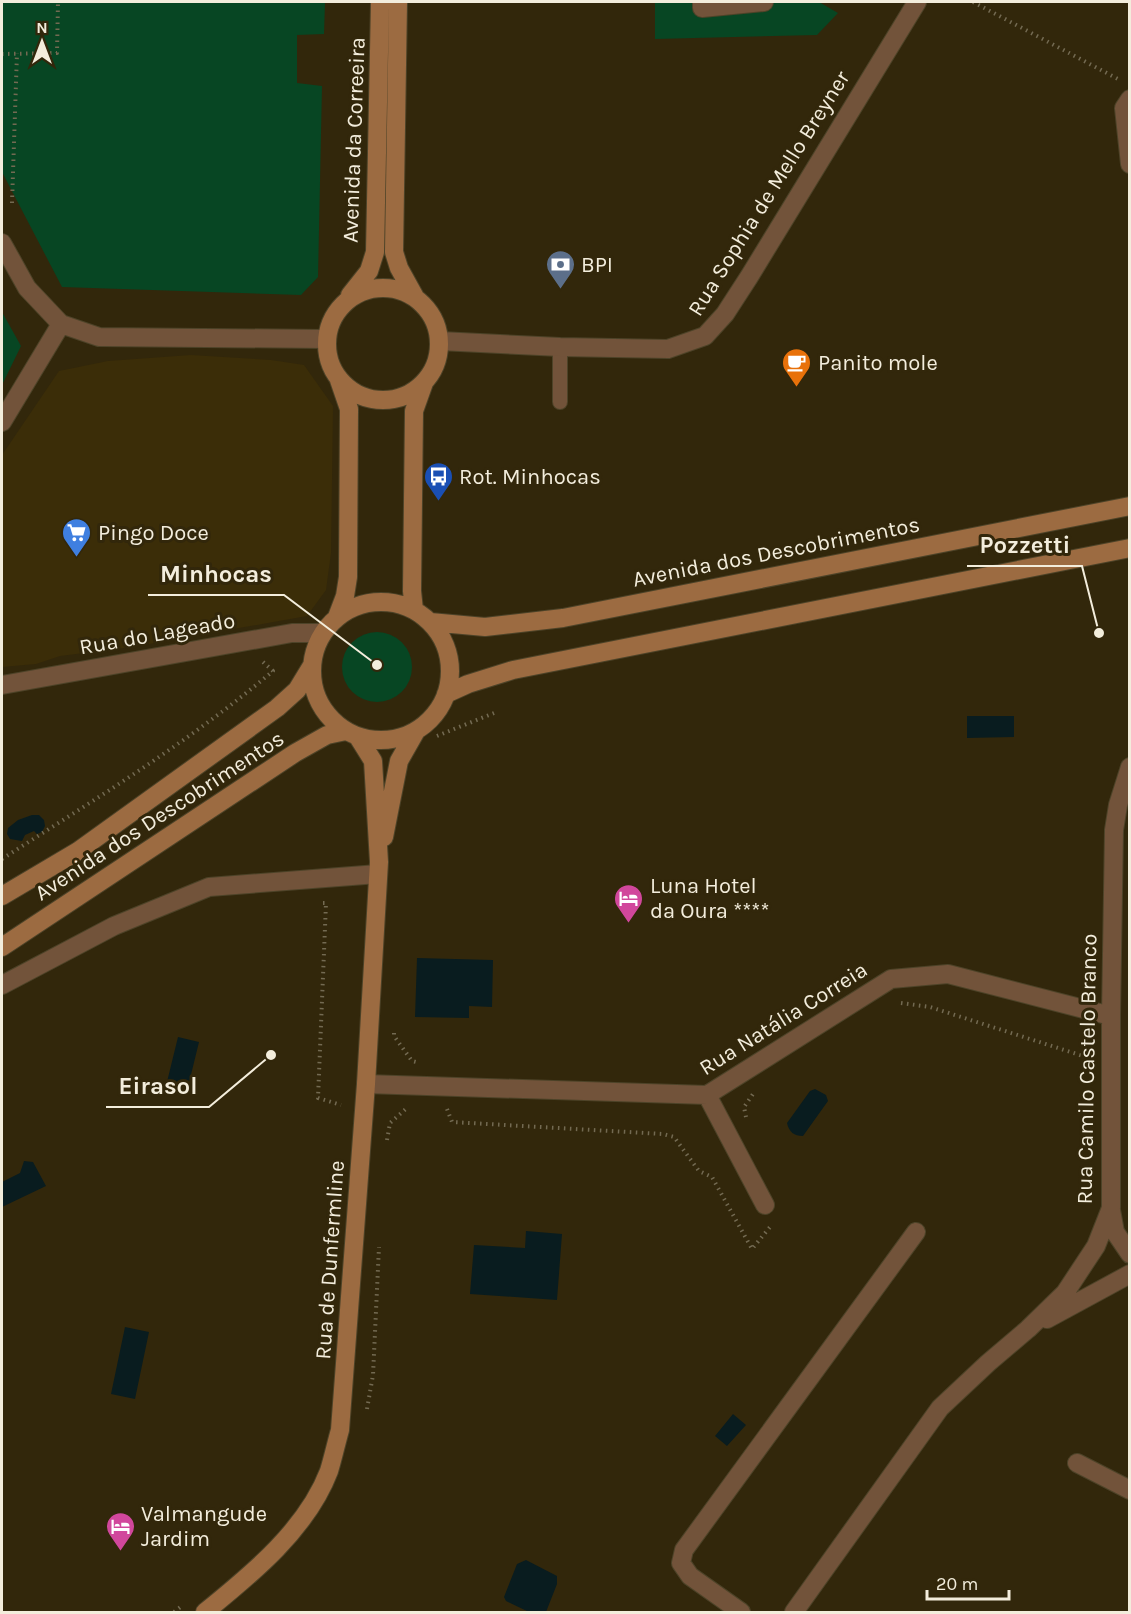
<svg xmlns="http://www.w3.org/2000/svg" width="1131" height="1614" viewBox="0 0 1131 1614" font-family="Karla,sans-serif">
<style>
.built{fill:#3b2d08}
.green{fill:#074623}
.water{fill:#091c1f}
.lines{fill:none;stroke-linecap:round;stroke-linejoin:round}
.lane-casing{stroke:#4d4328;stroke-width:16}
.street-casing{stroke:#4d4328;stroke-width:20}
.secondary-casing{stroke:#4d4328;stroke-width:20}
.path{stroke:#736a52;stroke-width:4;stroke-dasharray:1.5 4.5;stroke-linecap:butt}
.lane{stroke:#72533a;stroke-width:14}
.street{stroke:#72533a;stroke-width:18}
.secondary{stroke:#9c6b41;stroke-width:18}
.labels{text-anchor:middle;stroke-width:6;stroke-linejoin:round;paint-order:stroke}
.street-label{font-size:22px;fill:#f3eddc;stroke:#32270b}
.poi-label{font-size:22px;fill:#f3eddc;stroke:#32270b;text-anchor:start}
.leader{fill:none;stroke:#f3eddc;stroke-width:2}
.callout-dot{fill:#f3eddc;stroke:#32270b;stroke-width:2}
.callout-label{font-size:24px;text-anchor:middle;font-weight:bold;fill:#f3eddc;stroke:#32270b;stroke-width:6;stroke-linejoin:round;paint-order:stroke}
</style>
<rect width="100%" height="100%" fill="#32270b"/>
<path class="built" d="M191,355L271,360L304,365L333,406L331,553L326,590L307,616L132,647L60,656L36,664L2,667V455L59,371L108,361Z"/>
<path class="green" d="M2,2H325L324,34L297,35V83L322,86L318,277L301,295L62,287L2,172Z
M655,2H819L838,13L817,35L655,39Z
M2,312L21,346L2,385Z
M342 667a35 35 0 1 1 70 0a35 35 0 1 1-70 0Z"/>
<path class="water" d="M967,716H1014V737L967,738Z
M32,815H39L44,820L45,826L42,832L37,834L34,831L25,835L22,841L10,839L7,834L8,828L18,820Z
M417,958L493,960L492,1007L469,1006V1018L415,1017Z
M178,1037L199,1042L187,1091L166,1086Z
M815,1089L826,1095L828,1101L803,1136C794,1136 789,1132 787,1123L810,1091Z
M24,1161L33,1162L46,1186L2,1207V1182L20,1173Z
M526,1231L562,1234L557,1300L470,1294L474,1245L525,1248Z
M125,1327L149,1332L135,1399L111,1394Z
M733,1414L746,1425L727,1446L715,1436Z
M526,1560L557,1576V1584L546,1612H529L506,1601L504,1597L517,1564Z"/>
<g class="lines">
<defs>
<path id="lane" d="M560,347V402"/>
<path id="street" d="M702,2V8L764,2
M1130,99L1124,108L1130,164
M2,243L27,288L61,324L99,337L326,339
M440,341L560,347L668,349L705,336L725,314L749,277L917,2
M2,422L61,324
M2,685L292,633H322
M2,985L114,926L209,887L378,874
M366,1084L707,1095L891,979L948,974L1111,1016
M707,1095L765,1205
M1111,1210L1115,1232L1130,1254
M1047,1319L1130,1274
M1077,1463L1130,1490
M741,1612L690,1576L681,1563L684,1550L916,1232
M794,1612L940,1408L988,1363L1028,1329L1065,1293L1096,1246L1111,1208V1016L1114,830L1118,805L1130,767"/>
<path id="secondary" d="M398,2L394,252L399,268L415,297
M327 344a56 56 0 1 1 112 0a56 56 0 1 1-112 0Z
M350,295L369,271L375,252L380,2
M312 671a69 69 0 1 1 138 0a69 69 0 1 1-138 0Z
M414,610L412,591L414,411L424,383
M337,617L345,596L348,577L349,409L339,380
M430,622L485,627L563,618L1130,506
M446,694L468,684L513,670L1130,548
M384,837L399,761L416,731
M2,896L78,851L277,708L297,690L311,667
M2,947L295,753L327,735L346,731
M205,1612C252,1574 307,1529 329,1471C333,1458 336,1444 340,1430L366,1084L379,862L373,761L358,737"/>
</defs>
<use href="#lane" class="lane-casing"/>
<use href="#street" class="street-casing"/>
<use href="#secondary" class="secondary-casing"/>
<path class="path" d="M973,2L1118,79
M2,54L57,53L58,2
M12,203L17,53
M437,736L494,713
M2,859C94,800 189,742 273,671L263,662
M323,903H326L318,1098L341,1105
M901,1003L930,1007L1083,1056L1087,1061
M394,1033V1036L412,1061L416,1062
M447,1109L452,1122L663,1134L674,1137L699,1171L712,1177L752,1249L770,1227
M746,1117L744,1107L753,1094
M387,1140L390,1123L407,1108
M367,1409L373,1375L379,1247
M174,1612L183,1605"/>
<use href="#lane" class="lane"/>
<use href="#street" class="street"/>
<use href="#secondary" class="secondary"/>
</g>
<defs>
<symbol id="bank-pin" viewBox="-11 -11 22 30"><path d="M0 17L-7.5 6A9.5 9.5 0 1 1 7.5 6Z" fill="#5c6f8a" stroke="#32270b"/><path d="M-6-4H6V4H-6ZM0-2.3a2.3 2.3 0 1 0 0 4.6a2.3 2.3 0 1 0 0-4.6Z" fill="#fff"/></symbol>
<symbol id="cafe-pin" viewBox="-11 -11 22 30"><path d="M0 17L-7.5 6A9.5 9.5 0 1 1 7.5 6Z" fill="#e8710a" stroke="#32270b"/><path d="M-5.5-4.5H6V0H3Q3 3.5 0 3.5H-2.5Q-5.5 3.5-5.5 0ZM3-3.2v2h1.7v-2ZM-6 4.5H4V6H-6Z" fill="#fff"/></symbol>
<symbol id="bus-pin" viewBox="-11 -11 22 30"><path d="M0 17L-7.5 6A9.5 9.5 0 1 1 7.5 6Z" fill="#1a4fb4" stroke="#32270b"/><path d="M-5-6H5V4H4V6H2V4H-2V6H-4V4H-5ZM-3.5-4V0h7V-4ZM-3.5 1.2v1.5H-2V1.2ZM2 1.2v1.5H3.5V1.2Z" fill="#fff"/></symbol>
<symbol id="supermarket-pin" viewBox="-11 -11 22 30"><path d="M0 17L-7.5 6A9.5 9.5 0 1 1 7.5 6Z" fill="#3f7fe0" stroke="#32270b"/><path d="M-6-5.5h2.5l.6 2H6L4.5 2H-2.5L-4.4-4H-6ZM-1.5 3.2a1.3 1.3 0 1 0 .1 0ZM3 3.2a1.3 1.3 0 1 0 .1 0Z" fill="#fff"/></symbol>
<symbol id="hotel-pin" viewBox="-11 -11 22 30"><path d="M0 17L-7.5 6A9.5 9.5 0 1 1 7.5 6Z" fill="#d1479c" stroke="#32270b"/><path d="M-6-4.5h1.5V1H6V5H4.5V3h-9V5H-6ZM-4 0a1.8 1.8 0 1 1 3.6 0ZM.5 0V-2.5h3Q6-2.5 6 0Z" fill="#fff"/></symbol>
</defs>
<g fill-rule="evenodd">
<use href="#bank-pin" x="544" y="248" width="33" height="45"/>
<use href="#cafe-pin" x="780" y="346" width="33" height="45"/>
<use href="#bus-pin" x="422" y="460" width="33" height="45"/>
<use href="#supermarket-pin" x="60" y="516" width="33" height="45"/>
<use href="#hotel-pin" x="612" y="882" width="33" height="45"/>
<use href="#hotel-pin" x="104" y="1510" width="33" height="45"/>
</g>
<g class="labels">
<g class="street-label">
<text transform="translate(353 140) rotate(-88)" y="8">Avenida da Correeira</text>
<text transform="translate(768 193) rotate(-58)" y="8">Rua Sophia de Mello Breyner</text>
<text transform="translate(776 551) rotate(-11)" y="8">Avenida dos Descobrimentos</text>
<text transform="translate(157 633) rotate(-10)" y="8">Rua do Lageado</text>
<text transform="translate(159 815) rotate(-33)" y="8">Avenida dos Descobrimentos</text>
<text transform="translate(783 1018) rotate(-32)" y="8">Rua Natália Correia</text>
<text transform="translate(1086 1069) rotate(-89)" y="8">Rua Camilo Castelo Branco</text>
<text transform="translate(329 1260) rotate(-86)" y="8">Rua de Dunfermline</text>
</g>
<g class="poi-label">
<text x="581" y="272">BPI</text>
<text x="818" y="370">Panito mole</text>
<text x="459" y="484">Rot. Minhocas</text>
<text x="98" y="540">Pingo Doce</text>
<text x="650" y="893">Luna Hotel<tspan x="650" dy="25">da Oura ****</tspan></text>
<text x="141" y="1521">Valmangude<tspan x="141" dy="25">Jardim</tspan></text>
</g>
</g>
<path class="leader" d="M1099 633L1082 566H967M377 665L284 595H148M271 1055L209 1107H106"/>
<g class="callout-dot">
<circle cx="1099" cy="633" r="6"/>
<circle cx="377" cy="665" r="6"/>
<circle cx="271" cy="1055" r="6"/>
</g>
<g class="callout-label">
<text x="1025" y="553">Pozzetti</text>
<text x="216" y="582">Minhocas</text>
<text x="158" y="1094">Eirasol</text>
</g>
<rect width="1131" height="1614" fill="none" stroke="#f3eddc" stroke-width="6"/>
<g transform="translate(42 42)" stroke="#32270b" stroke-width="4.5" paint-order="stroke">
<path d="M0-4.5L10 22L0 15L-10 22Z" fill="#f3eddc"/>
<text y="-9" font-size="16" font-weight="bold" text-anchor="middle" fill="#f3eddc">N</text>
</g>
<path d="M927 1590v9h82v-9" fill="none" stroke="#f3eddc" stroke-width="3"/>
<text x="936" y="1590" font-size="18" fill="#f3eddc" stroke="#32270b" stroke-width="4.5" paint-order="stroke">20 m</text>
</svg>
